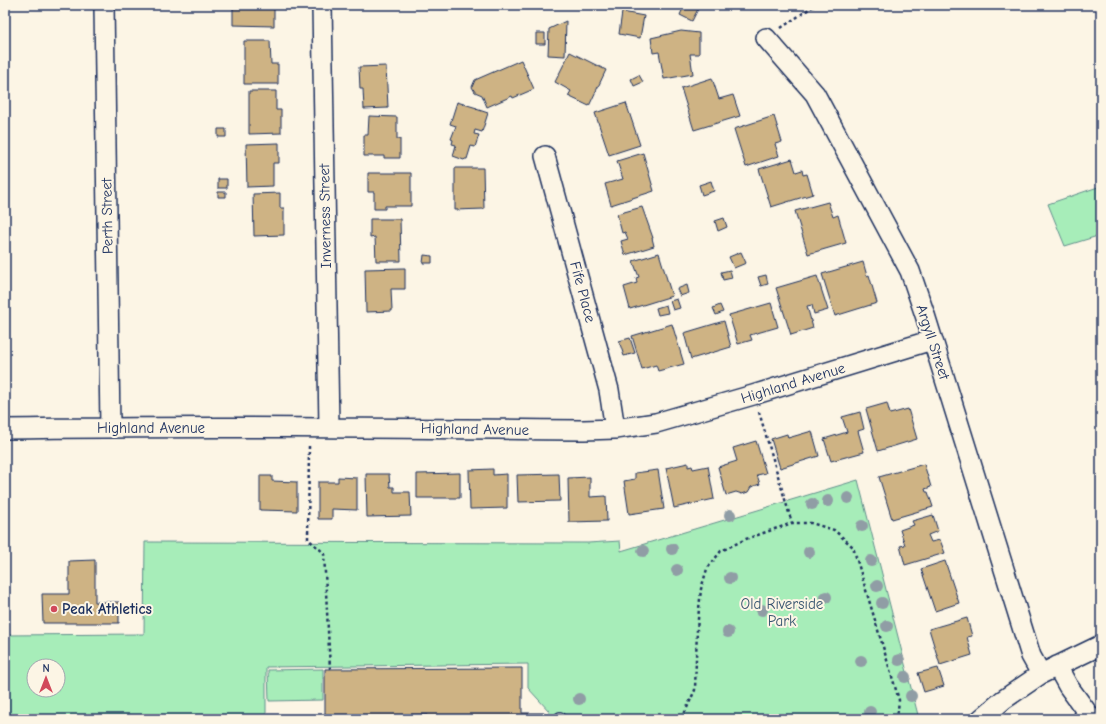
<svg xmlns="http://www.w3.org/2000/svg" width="1106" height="724" viewBox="0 0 1106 724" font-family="'Comic Neue',sans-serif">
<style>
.green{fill:#a7edb9;stroke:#618e8c;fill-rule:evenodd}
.building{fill:#ceb384;stroke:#1b2f5e}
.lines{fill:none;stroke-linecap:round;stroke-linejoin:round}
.lane-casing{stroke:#1b2f5e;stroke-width:12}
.street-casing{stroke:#1b2f5e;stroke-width:22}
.path{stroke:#1b2f5e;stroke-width:2.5;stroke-dasharray:3 3;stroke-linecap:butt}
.lane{stroke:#fcf5e5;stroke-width:9}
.street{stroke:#fcf5e5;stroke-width:19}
.tree{fill:#909da5}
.poi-dot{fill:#d1495b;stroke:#fcf5e5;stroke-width:1.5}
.labels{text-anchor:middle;stroke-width:4;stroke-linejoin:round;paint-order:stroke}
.street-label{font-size:15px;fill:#1b2f5e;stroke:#fcf5e5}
.park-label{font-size:15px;fill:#375570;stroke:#fcf5e5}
.poi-label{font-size:15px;font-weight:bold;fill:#1b2f5e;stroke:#fcf5e5;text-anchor:start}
</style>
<rect width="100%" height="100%" fill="#fcf5e5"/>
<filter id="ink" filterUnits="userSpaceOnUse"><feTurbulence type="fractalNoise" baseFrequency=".025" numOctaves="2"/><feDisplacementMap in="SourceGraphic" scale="8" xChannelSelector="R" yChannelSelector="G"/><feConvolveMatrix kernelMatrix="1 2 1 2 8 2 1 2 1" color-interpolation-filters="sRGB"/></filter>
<g filter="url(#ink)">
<path class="green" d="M1101,186V235L1065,246L1048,204Z
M858,480L919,719H549V711L528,688V664L266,667V719H5V635L144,634L145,542L588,543L620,541L621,551ZM34,666H58V690H34Z
M323,669V700L269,701L268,670Z"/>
<path class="building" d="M233,5H274V26L233,25Z
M683,5H700L692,21L680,15L684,6Z
M622,12L644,16L640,38L619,34Z
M566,21L565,56L548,55L549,29Z
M681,31L699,33V54H690L693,74L664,79L659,52L653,53L651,38Z
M536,33H545V44H536Z
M244,41H270L271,64H278V84H244Z
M570,52L606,70L589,106L568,96L571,91L555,82Z
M521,60L534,89L513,98L512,96L487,107L482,95L475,92L472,87L475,80Z
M386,66L388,108L364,109L363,89H360L359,67Z
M639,75L643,82L634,86L631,79Z
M712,78L719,99L733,95L740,116L694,130L681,88Z
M249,91H276V110H281V133L249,134Z
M457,102L477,108L476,109L488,113L482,132L475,130L474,134L479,135L475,147L471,146L467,159H465L464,160L453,156L456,145L452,144L453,140L451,139L456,126L450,124Z
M626,103L640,145L609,155L595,113Z
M369,116L397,117V139H400V158H384V156H364V135H368Z
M774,116L782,142L775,144L779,156L746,167L734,129Z
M218,129H226V137H218Z
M279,143V163H273V186L247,187L246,144Z
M643,153L654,191L611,205L605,184L623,179L617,161Z
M792,159L796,172L802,170L803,175L807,174L813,194L771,207L759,169Z
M455,168H483L484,209L455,210Z
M368,173H411V206H385V209H374V192H368Z
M218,179H227V188H218Z
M711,181L714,191L702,195L699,185Z
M218,192H226V197H218Z
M280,193V208H284V235L254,236L253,194Z
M828,202L833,217L838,215L846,243L808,254L795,211Z
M642,207L653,238H652L654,246L625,255L621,241L628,239L625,232L622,233L617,214Z
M724,218L727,227L718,231L715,221Z
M370,219H400L401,261H376L375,237L370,238Z
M741,252L746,263L734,268L729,257Z
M659,253L672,296L630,309L624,287L637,283L636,278L639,277L633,261Z
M424,255L432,256V263H423Z
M863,262L867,276L869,275L877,303L835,316L822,274Z
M405,268V289H391L392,311L366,312L365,269Z
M730,270L732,278L723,280L721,272Z
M766,275L768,284L761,286L758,277Z
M817,276L828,310L814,314L812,305L807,306L813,328L791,335L776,288Z
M687,285L689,293L680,296L677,289Z
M677,299L680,308L673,310L670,301Z
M771,303L778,327L750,335L752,340L738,344L729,315Z
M666,305L668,313L658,315L656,308Z
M720,305L723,312L716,315L713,308Z
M724,321L731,347L691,359L684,333Z
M672,324L684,364L658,371L656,365L642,369L632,336Z
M630,338L635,353L624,356L619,341Z
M887,403L890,414L908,409L917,439L878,451L866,409Z
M860,412L864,429L858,431L864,452L831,461L824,439L847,432L842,417Z
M812,431L819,456L780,468L771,439L787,434L788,438Z
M756,441L766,473L757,475L760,484L751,487L748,492L742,494L736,492L726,495L718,467L737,461L733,448Z
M688,463V467L692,466L693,469L708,466L714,499L674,508L666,468Z
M924,464L931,487L925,489L926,492H928L933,507L892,519L879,477Z
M493,469V475L507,474V508L470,509L469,470Z
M658,470L664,509L629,514L624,481L635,479V473Z
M460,473V498H417V474Z
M366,474H389L390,487H394V492H410L411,516L367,517Z
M559,474L560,501L518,502L517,475Z
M260,476H272V481L297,482V511L260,510Z
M338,477L357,478V510L332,509V519H318V482H338Z
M590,477V497L606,496L607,521L569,522L568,478Z
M933,515L938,531L928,535L931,542L940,540L945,553L905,565L900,546L905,545L900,530L914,525L912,521Z
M95,560V602H119V623H43L42,594H69V561Z
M945,561L959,603L935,611L921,569Z
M967,618L972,636L967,637L972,655L940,665L929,629Z
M522,668V713H544V719H427V715H406V719H325V669Z
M938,668L944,686L924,692L918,673Z"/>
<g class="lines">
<defs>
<path id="lane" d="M560,719V717"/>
<path id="street" d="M104,5L110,427
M322,5L329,427
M766,38L815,94L910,271L925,315L1031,656L1041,674
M545,156L609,390L615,429
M5,429C198,426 391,428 584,430L615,429L656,423L753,395L932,340
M1057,666L1068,686L1092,719
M981,719L1003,700L1041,674L1101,645"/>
</defs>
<use href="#lane" class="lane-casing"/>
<use href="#street" class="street-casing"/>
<path class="path" d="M781,28L815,5
M759,412L792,523
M309,446L308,539L324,553L330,669
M682,719L695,690L697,629L701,589L707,569L721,551L746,539L792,523H811L834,530L853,547L899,700L897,719"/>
<use href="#lane" class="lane"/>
<use href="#street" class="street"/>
</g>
<g class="tree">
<circle cx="848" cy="498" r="6"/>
<circle cx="828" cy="501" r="6"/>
<circle cx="812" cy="504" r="6"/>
<circle cx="730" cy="515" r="6"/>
<circle cx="862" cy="526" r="6"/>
<circle cx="672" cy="549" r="6"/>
<circle cx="643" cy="551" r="6"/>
<circle cx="809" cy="552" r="6"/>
<circle cx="871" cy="561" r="6"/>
<circle cx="677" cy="570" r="6"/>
<circle cx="730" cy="578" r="6"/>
<circle cx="877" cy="586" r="6"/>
<circle cx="826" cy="597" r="6"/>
<circle cx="882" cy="603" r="6"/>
<circle cx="762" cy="610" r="6"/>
<circle cx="887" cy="626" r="6"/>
<circle cx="728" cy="632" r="6"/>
<circle cx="899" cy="660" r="6"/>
<circle cx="861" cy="661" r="6"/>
<circle cx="905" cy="677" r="6"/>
<circle cx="911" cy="696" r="6"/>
<circle cx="579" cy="699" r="6"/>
<circle cx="870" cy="712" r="6"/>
</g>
</g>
<circle class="poi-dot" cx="54" cy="609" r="4"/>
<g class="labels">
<g class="street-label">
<text transform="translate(107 216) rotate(-91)" y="5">Perth Street</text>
<text transform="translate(325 216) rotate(-91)" y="5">Inverness Street</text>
<text transform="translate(583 292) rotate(75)" y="5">Fife Place</text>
<text transform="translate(933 342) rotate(72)" y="5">Argyll Street</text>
<text transform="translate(793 383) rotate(-17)" y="5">Highland Avenue</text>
<text x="151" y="433">Highland Avenue</text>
<text transform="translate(475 429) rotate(1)" y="5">Highland Avenue</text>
</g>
<g class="park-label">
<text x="782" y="609">Old Riverside<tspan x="782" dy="17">Park</tspan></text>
</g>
<g class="poi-label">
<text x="62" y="614">Peak Athletics</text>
</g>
</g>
<rect width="1106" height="724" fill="none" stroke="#fcf5e5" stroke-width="20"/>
<rect x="10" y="10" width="1086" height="704" fill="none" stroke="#1b2f5e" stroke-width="1.5" filter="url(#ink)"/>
<g transform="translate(46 678)"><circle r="19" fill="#fcf5e5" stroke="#a2a6af"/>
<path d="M0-3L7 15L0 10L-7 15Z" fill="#d1495b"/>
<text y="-6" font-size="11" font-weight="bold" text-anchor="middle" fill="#1b2f5e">N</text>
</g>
</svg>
